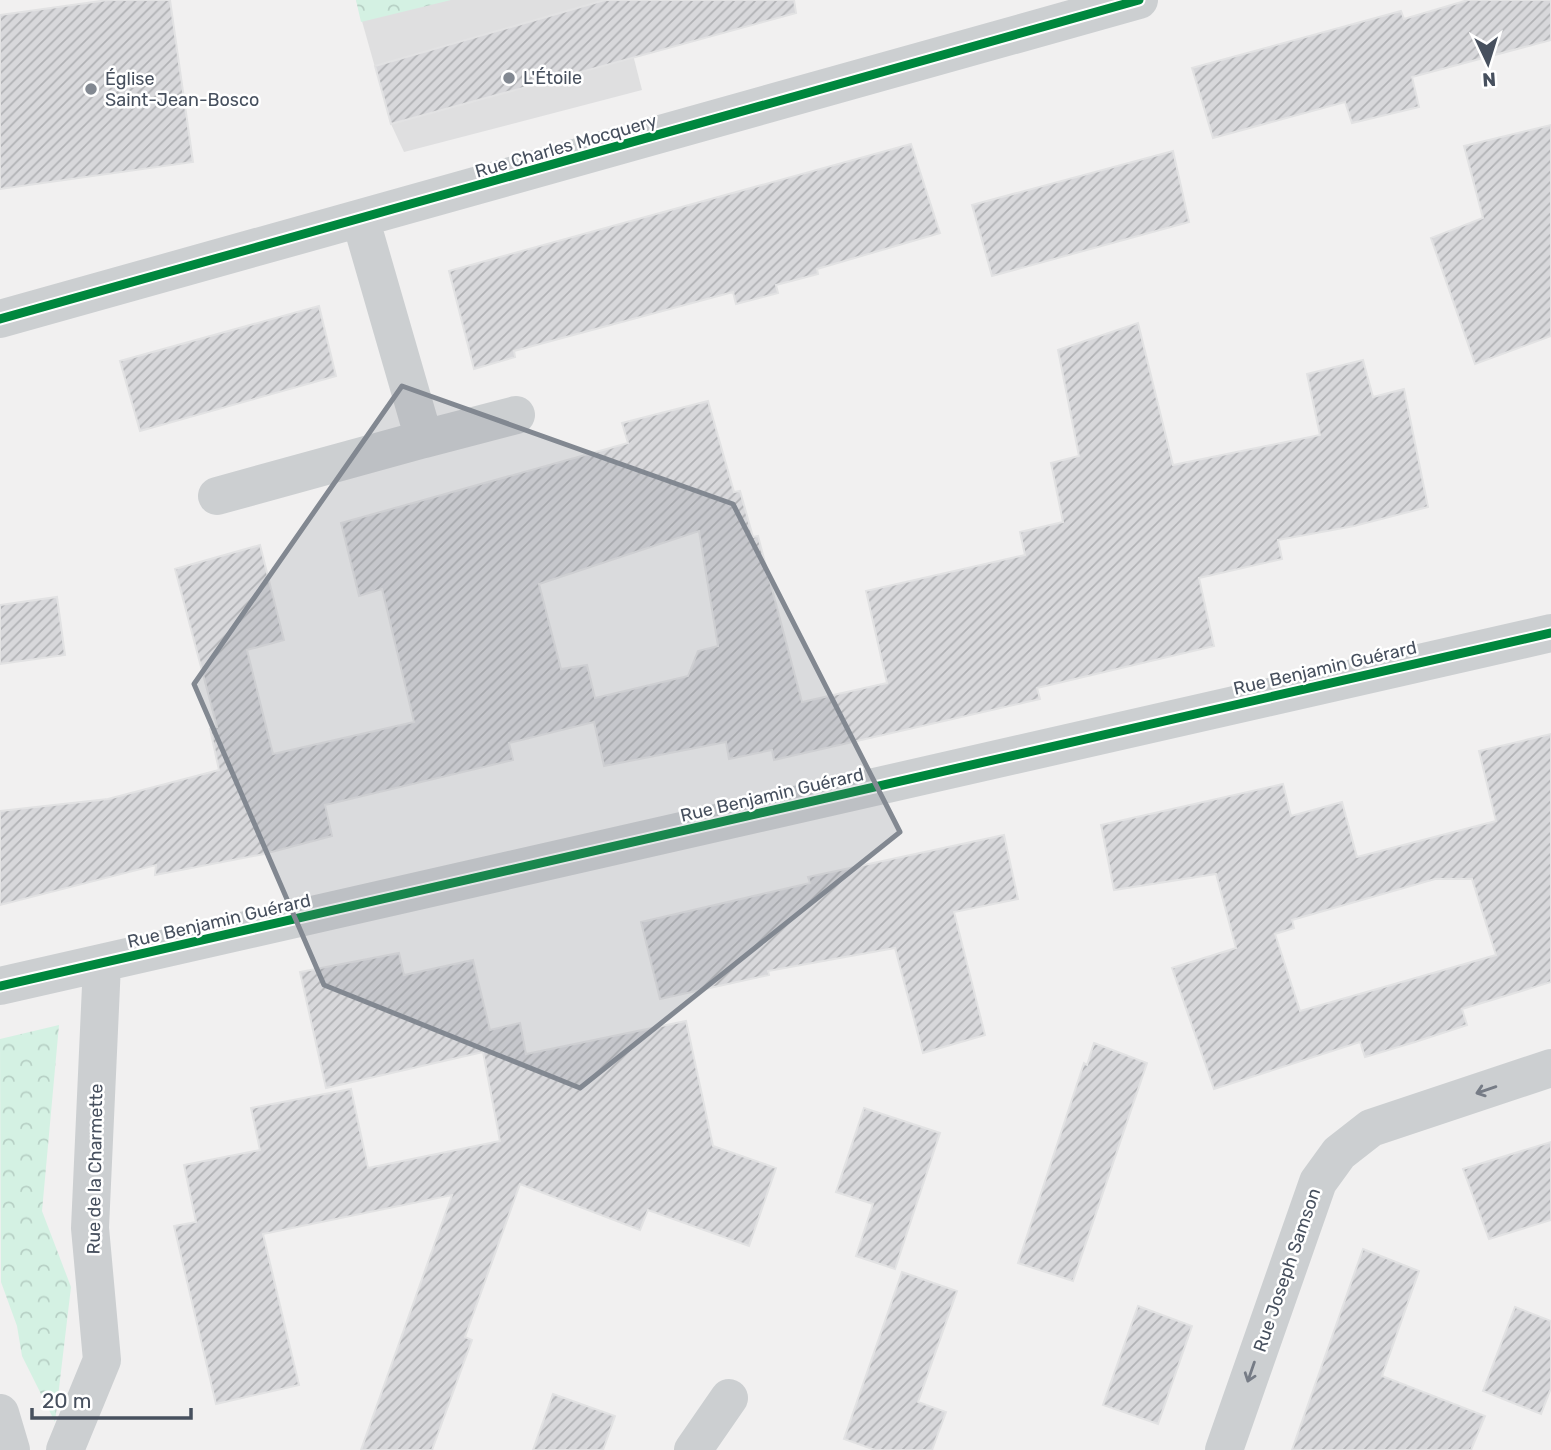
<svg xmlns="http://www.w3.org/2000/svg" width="1551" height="1450" viewBox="0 0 1551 1450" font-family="Rubik,sans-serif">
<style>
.education{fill:#dfdfe0}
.park{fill:url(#park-crowns)}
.building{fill:url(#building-hatch);stroke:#e2e2e3;stroke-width:2;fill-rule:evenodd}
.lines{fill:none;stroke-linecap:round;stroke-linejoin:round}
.street{stroke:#cccfd1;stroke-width:38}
.cycleway-casing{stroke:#fff;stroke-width:13}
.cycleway{stroke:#00873e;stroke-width:9}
.oneway{stroke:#767c86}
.marked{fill:#828891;fill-opacity:0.2;stroke:#828891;stroke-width:5;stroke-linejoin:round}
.poi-dot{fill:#828891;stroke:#fff;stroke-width:2.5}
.labels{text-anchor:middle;stroke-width:5;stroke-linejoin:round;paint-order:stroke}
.poi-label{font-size:18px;fill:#47505e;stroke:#fff;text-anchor:start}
.street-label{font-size:18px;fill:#47505e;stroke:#fff}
</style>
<defs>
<pattern id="park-crowns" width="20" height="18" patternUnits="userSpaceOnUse" patternTransform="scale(1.75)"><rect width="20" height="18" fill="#d4f1e3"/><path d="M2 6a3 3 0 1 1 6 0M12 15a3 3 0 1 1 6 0" fill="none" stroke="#b7d0c5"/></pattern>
<pattern id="building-hatch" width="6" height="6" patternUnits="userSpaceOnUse" patternTransform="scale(1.75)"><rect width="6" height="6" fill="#d8d8db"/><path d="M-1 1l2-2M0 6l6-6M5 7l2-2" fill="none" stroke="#b1b2b5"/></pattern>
</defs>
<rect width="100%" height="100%" fill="#f1f0f0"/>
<path class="education" d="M356,0H619L642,90L404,152L391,124Z"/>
<path class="park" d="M356,0H451L361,22Z
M59,1025L42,1211L71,1287L55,1422L22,1356L17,1326L1,1282L0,1039Z"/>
<path class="building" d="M108,0H170L193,162L0,189V15Z
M605,0H794L796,13L391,124L375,66Z
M1468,0H1551V40L1412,77L1419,107L1352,123L1345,102L1213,138L1192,68L1401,11L1404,19Z
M1551,125V336L1475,364L1431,238L1483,218L1464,146Z
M911,144L940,233L817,269L818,274L776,285L778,293L736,304L733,292L514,351L515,357L474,369L449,271Z
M1173,151L1189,222L992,276L972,205Z
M319,306L336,376L140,431L120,361Z
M1138,323L1173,465L1320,435L1307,374L1363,360L1373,397L1404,389L1428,507L1354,526L1278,540L1282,559L1199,578L1214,646L1037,688L1040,699L774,760L772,750L729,759L726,742L604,766L594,722L509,743L513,760L325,805L332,836L264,854L155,875L156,865L0,905V811L108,799L219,770L210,729L217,727L175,569L260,545L284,640L247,650L273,754L414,722L382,589L359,596L341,523L628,443L622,423L708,401L734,492L740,491L753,537L758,536L802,702L887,683L866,591L1025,555L1020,532L1063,522L1051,463L1079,456L1058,350ZM699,531L718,646L698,651L688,676L595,698L587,665L561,669L539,584Z
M57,597L65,655L0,664V605Z
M1551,734V982L1462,1009L1467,1025L1415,1042L1365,1057L1360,1042L1214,1089L1172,968L1236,948L1216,874L1114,890L1101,825L1283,784L1291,816L1342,802L1357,857L1496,821L1479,751ZM1435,879H1472L1496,955L1300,1011L1275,934L1294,928L1292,920Z
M1004,835L1018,899L954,912L985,1035L923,1053L895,948L768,971L769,975L660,999L641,922L810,883L808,877Z
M399,953L404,975L473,960L490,1030L520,1023L526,1054L686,1021L713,1146L776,1168L749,1246L648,1210L640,1230L520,1184L465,1337L472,1340L432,1450H361L452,1195L263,1234L299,1385L216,1404L174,1226L196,1222L184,1165L260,1150L251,1108L351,1089L368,1168L500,1141L483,1052L326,1088L300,972Z
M1094,1043L1147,1063L1073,1281L1018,1263L1084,1063L1087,1065Z
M864,1108L940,1133L895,1269L856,1256L873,1204L836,1192Z
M1551,1142V1220L1489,1239L1463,1169Z
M1363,1249L1419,1271L1382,1376L1485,1416L1471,1450H1292Z
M902,1272L957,1291L918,1402L946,1412L932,1450H875L844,1439Z
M1138,1306L1192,1326L1158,1424L1103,1405Z
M1515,1307L1551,1321V1388L1541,1414L1483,1391Z
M553,1394L615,1416L603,1450H533Z"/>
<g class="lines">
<path class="street" d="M0,319L1139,0
M424,439L516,415
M217,496L424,439L361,221
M0,986L1551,633
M0,1413L11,1450
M65,1450L102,1360L90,1228L102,964
M693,1450L729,1398
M1224,1450L1318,1182L1339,1153L1371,1128L1551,1068"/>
<defs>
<path id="cycleway" d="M0,319L1139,0
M0,986L1551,633"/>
</defs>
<use href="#cycleway" class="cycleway-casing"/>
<use href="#cycleway" class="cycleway"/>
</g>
<defs><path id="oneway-shaft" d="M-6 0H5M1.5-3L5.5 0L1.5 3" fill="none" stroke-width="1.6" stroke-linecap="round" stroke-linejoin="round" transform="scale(1.75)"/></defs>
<g class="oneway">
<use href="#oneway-shaft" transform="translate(1486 1090) rotate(161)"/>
<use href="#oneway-shaft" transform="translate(1251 1372) rotate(109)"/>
</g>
<path class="marked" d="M402,386L733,504L900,832L580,1088L324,985L194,684Z"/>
<g class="poi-dot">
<circle cx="509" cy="78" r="7"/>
<circle cx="91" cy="89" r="7"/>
</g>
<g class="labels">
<g class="poi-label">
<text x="523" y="84">L'Étoile</text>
<text x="105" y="85">Église<tspan x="105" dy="21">Saint-Jean-Bosco</tspan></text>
</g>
<g class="street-label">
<text transform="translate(566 146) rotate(-16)" y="6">Rue Charles Mocquery</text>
<text transform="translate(1325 668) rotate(-13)" y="6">Rue Benjamin Guérard</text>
<text transform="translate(772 795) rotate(-13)" y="6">Rue Benjamin Guérard</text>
<text transform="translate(219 921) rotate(-13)" y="6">Rue Benjamin Guérard</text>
<text transform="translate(95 1169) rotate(-89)" y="6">Rue de la Charmette</text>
<text transform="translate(1287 1270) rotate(-71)" y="6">Rue Joseph Samson</text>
</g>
</g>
<g transform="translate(1488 63) rotate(176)" stroke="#ffffff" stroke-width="5" paint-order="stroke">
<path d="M0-5L12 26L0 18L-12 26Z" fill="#47505e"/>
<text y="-10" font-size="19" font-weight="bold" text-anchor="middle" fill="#47505e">N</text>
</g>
<path d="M32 1408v10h159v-10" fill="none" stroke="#47505e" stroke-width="3.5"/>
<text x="42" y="1408" font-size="21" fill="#47505e" stroke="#ffffff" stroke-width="5" paint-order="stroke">20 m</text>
</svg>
